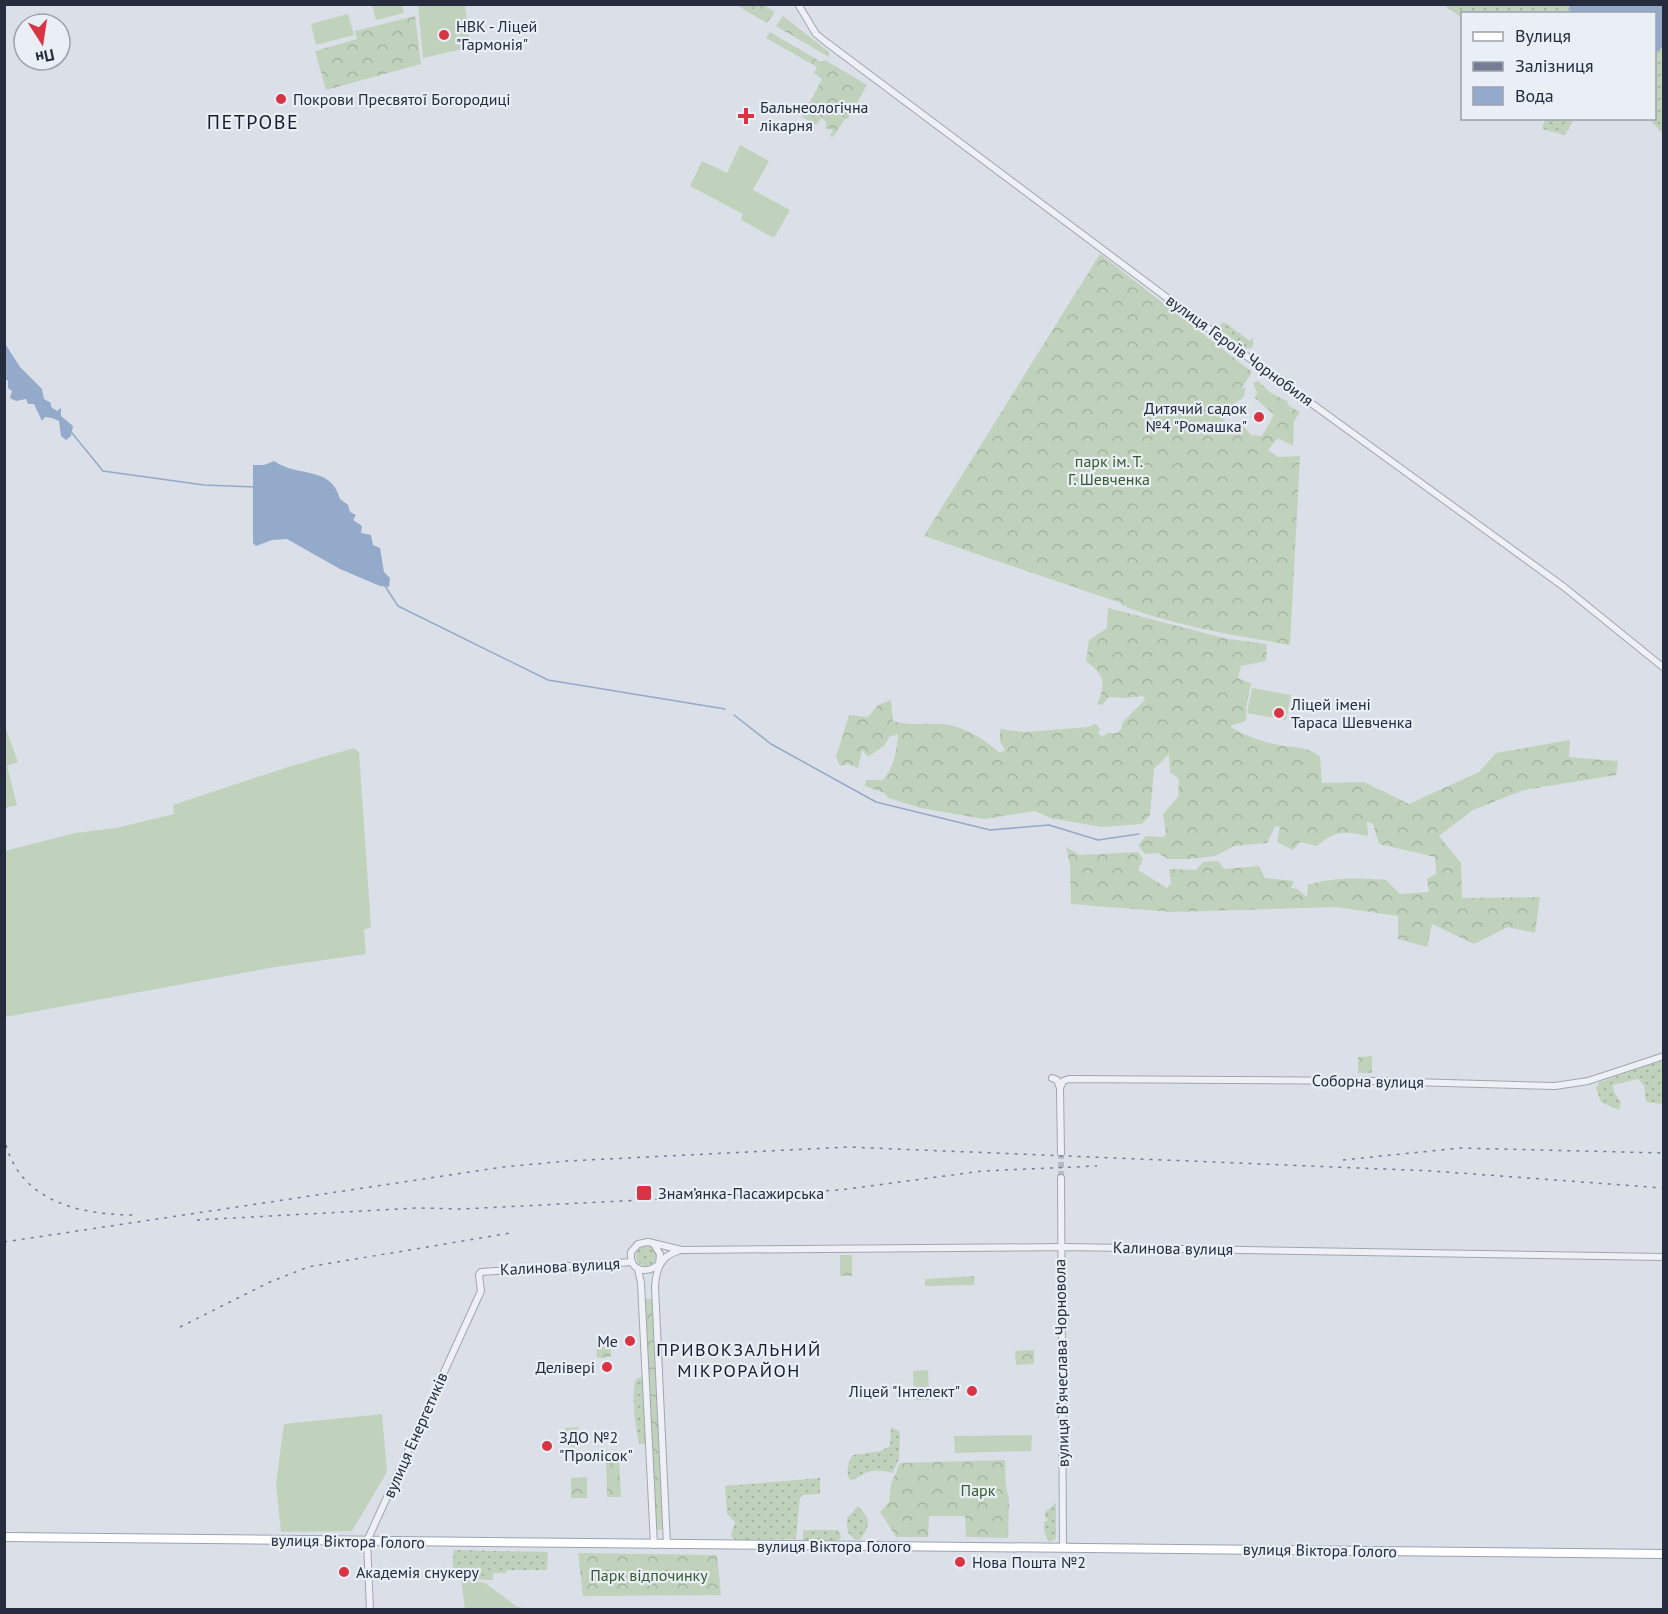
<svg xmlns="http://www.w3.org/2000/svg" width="1668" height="1614" viewBox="0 0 1668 1614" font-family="'PT Sans',sans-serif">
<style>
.grass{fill:url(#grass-dots)}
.forest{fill:url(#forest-crowns)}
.garden{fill:#c0d2bc}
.water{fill:#93aacb}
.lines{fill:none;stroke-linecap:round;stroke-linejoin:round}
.stream{stroke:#93aacb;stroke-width:1.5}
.minor-tunnel{stroke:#b6bbc5;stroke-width:6;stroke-dasharray:6 3;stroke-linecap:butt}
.minor-casing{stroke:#a0a6b1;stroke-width:8}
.major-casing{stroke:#9aa2b4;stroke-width:10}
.minor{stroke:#eef0f5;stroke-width:6}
.major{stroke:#fff;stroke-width:8}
.rail{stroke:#747d92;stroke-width:1.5;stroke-dasharray:3 6;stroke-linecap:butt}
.poi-dot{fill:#d83443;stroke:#eaeef5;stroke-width:2}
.labels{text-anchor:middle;stroke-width:4.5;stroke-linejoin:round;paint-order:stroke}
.poi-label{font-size:16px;fill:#242c3e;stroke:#eaeef5;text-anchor:start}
.street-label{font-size:16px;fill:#242c3e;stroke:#eaeef5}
.park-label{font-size:16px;fill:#365b30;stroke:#eaeef5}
.neighbourhood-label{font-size:18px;letter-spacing:1.5px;fill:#171d2e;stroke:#eaeef5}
.quarter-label{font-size:20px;letter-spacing:1.5px;fill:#171d2e;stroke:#eaeef5}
</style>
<defs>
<pattern id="grass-dots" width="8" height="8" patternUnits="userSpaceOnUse" patternTransform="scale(1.5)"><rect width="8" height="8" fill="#c0d2bc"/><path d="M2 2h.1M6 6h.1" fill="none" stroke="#a5b4a3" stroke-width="1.8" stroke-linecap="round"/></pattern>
<pattern id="forest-crowns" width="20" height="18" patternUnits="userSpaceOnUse" patternTransform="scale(1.5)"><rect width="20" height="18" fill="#c0d2bc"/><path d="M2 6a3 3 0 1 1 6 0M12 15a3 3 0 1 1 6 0" fill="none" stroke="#a5b4a3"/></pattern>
</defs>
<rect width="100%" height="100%" fill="#dbdfe7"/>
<path class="grass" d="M1444,5H1569L1570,13L1462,14V18Z
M1663,47V134L1649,119L1654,118L1655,53Z
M1545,119V118L1574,119L1565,135L1542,129Z
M1224,322L1250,341L1253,338V347L1248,349L1244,347L1220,330V325Z
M1663,1060V1104L1646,1102L1644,1086L1638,1079L1613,1085L1614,1092L1621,1102L1619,1110L1601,1102L1596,1088L1600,1082Z
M636 1256a10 10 0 1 1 20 0a10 10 0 1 1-20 0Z
M642,1377L647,1445L639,1443C635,1425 631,1395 636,1379Z
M891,1427L899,1431L900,1434L899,1458L893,1473C885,1471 876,1469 868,1472C861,1474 859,1479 850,1480C845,1472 848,1462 853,1455L881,1451L890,1446Z
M820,1478V1494L804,1495L800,1497L796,1539L736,1540L731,1536L735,1522L727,1514L725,1486Z
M1056,1503V1537L1055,1540L1049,1542L1044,1532V1522L1048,1520L1045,1517V1512Z
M858,1506C871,1520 871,1524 860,1540C847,1538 847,1530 847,1518Z
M803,1530H838L840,1532L841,1538L835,1541H803Z
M454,1550L548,1552L547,1570H507L506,1573H493V1580C483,1580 460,1580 454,1570C452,1564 453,1556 454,1550Z"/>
<path class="forest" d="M736,5H764L775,12L767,23Z
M415,16L421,64L326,90L315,51L357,39L355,31Z
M783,16L829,52V57L776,26Z
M770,32L821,62L825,60L867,85L848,119H845L832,138L830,135L833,130L825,128L827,123L822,118L816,125L802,117L822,79L814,73L817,67L766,38Z
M1100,254L1252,372L1241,389L1246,387L1243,398L1235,403L1223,420L1232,426L1241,423L1251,435L1262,436L1274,415L1255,398L1257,393L1253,383L1258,381L1271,393L1287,401L1289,406L1300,412L1294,421L1293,446L1278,438L1268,450L1278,457L1300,456L1290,645C1235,635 1179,627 1126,607L1127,605L1123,606L1121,603L924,536Z
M1108,608L1228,639L1267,644L1266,661L1241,666L1238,678L1251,683L1246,708V721L1230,726C1244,736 1263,742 1279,745C1294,748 1308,746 1320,757L1322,783L1364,782L1409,804L1479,772L1496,753L1570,740L1569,757L1618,761L1616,775L1524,790L1473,810L1439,836L1461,863L1462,898L1540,897L1535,933L1508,927L1474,944L1432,924L1427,947L1398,939V916L1336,907L1172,912L1071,904L1070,865L1066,847L1080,855L1138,852L1143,859L1138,870L1167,888L1171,883L1169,869L1196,870L1203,862L1218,861L1224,869L1259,866L1265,878L1294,881L1291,888L1297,889L1307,897L1308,885C1334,877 1359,878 1386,880L1400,894L1429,892L1427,879L1436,874L1435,857L1379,844L1373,824L1367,822L1368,836C1344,831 1335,830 1317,846L1300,842L1293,850L1277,842L1280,827L1275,826L1267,843L1234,846L1215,856L1190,859H1168L1158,853L1145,854L1138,845L1146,836L1163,837L1166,834L1163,814L1178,797L1179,779L1170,772L1169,754L1154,769L1150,815L1142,824L1102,827L1050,818L1035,811L984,819L921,808L888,798L884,793L865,786L866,780H883C894,766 897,752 898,734L889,737L884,746L868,757L862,750L858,768L848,764L840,766L836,757L849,715L868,717L878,705L891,700L893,721C910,726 923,723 941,724C965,726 982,738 1000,753L1005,750L1000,742V729L1025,732L1088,727L1096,724L1100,729L1098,733L1103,737L1107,733H1117L1121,729L1123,722L1145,700L1143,696L1123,698L1109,697L1102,705L1097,704C1107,682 1104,675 1086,661L1089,640L1107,628Z
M1372,1056V1073H1358V1057Z
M840,1255H852V1276H840Z
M975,1276L974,1285L925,1286V1279Z
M645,1299H652L664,1529L656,1530Z
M610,1340L611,1357L597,1358L596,1341Z
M1034,1350V1364L1016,1365L1015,1351Z
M578,1427V1447L566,1448L565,1428Z
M606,1457H619L621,1497H607Z
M1005,1460L1006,1487L1009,1499L1008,1538L966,1537L965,1516H929L928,1537H896L880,1512L889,1502L891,1484L900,1463Z
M587,1477V1498H571V1478Z
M578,1553L717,1555L721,1595L583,1596Z"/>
<path class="garden" d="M372,5H402L404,13L376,20Z
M418,5H465L471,47L423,58Z
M348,14L354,35L316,45L311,24Z
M740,145L769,161L753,190L790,210L774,238L741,220L743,214L690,186L702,161L727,173Z
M1252,688L1291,695L1286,720L1247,713Z
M5,726L18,762L7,766L17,805L5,808Z
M354,748L359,752L371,927L364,930L366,954L275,967L5,1017V851L75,833L116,828L174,814L173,805L288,767Z
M928,1370L929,1400H914L913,1371Z
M382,1414L387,1472L352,1531L281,1532L276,1484L284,1424Z
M1032,1435L1031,1451L955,1453L954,1436Z
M461,1579L485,1583L516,1606L525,1609H465Z"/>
<path class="water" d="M1569,4L1663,5V47L1655,53L1654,14L1570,13Z
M4,342L20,367L42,389L44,399L51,403V407L57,411L61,408V416L73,426L71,436L66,440L61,436L59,421L52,418L45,417L42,421L34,404H28L26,399L16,401L10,398L12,391L8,388V381L5,379Z
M274,461C298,478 331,465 340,499L348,505L350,512L356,515L353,520L362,526L361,533L371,535L373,545L380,548L384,572L390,578L389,587L380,586L340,569L287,539L272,540L256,546L253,543V465H264Z"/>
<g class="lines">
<path class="stream" d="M72,433L103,471L204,485L255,487
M385,586L398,606L548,680L725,709
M734,715L771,744L876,802L990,830L1049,825L1098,840L1139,834"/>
<path class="minor-tunnel" d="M1061,1153V1178"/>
<defs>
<path id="minor" d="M798,4L816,34L826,42L1190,315L1564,587L1664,668
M1052,1078L1057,1080L1060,1088
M1061,1153L1060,1088L1063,1081L1069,1079L1375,1081L1555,1086L1588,1081L1664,1056
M1061,1178L1063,1548
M653,1243L660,1254L659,1264C647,1275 629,1271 631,1252L638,1244L648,1242L682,1250L1066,1247L1664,1257
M638,1269L641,1283L654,1545
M667,1545L655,1287C656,1270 660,1256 678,1251
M370,1610L367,1541L481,1291L479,1275L481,1272L632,1262"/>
<path id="major" d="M4,1537L1664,1554"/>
</defs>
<use href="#minor" class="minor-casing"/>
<use href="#major" class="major-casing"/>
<use href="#minor" class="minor"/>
<use href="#major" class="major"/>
<path class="rail" d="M4,1136C16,1201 79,1215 135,1215
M1343,1160L1460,1148L1664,1153
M197,1220L417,1208L462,1209L840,1190L982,1171L1097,1166
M4,1242L503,1167L567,1161L848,1147L1432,1171L1664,1188
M180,1327L270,1282L308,1267L510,1233"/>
</g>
<g class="poi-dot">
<circle cx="444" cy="35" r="6"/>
<circle cx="281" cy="99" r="6"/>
<path d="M743 107h6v6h6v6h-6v6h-6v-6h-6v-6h6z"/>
<circle cx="1259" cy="417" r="6"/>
<circle cx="1279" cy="713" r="6"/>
<rect x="636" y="1185" width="16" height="16" rx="3"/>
<circle cx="630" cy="1341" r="6"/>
<circle cx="607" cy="1367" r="6"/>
<circle cx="972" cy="1391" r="6"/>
<circle cx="547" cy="1446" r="6"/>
<circle cx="960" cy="1562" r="6"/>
<circle cx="344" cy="1572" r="6"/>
</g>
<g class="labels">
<g class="poi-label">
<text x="456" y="32">НВК - Ліцей<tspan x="456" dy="18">"Гармонія"</tspan></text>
<text x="293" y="105">Покрови Пресвятої Богородиці</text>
<text x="760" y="113">Бальнеологічна<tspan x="760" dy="18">лікарня</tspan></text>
<text x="1247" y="414" text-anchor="end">Дитячий садок<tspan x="1247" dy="18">№4 "Ромашка"</tspan></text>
<text x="1291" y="710">Ліцей імені<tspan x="1291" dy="18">Тараса Шевченка</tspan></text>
<text x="658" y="1199">Знам’янка-Пасажирська</text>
<text x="618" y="1347" text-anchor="end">Me</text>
<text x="595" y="1373" text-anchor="end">Делівері</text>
<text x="960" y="1397" text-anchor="end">Ліцей "Інтелект"</text>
<text x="559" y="1443">ЗДО №2<tspan x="559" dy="18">"Пролісок"</tspan></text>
<text x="972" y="1568">Нова Пошта №2</text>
<text x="356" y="1578">Академія снукеру</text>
</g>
<g class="street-label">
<text transform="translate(1240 350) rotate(36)" y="6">вулиця Героїв Чорнобиля</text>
<text transform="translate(1368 1081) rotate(1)" y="6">Соборна вулиця</text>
<text transform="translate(1173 1248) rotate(1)" y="6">Калинова вулиця</text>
<text transform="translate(560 1266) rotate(-3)" y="6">Калинова вулиця</text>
<text transform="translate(1061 1363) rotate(-91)" y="6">вулиця Вʼячеслава Чорновола</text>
<text transform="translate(415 1435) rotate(-66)" y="6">вулиця Енергетиків</text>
<text transform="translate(348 1541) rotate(1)" y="6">вулиця Віктора Голого</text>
<text x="834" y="1552">вулиця Віктора Голого</text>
<text transform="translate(1320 1550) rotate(1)" y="6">вулиця Віктора Голого</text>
</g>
<g class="park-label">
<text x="1109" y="467">парк ім. Т.<tspan x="1109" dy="18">Г. Шевченка</tspan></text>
<text x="978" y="1496">Парк</text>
<text x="649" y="1581">Парк відпочинку</text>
</g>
<g class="neighbourhood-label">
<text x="739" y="1356">ПРИВОКЗАЛЬНИЙ<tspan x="739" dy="21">МІКРОРАЙОН</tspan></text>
</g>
<g class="quarter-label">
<text x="253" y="129">ПЕТРОВЕ</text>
</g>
</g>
<rect width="1668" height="1614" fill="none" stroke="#242c3e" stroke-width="12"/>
<rect x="1461" y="12" width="195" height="108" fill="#eaeef5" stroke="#9ba0ac" stroke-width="1.5"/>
<rect x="1473" y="32" width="30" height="9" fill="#ffffff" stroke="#9ba0ac" stroke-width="1.5"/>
<text x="1515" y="42" font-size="18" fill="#242c3e">Вулиця</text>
<rect x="1473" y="62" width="30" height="9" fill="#747d92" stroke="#9ba0ac" stroke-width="1.5"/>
<text x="1515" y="72" font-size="18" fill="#242c3e">Залізниця</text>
<rect x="1473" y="87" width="30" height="18" fill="#93aacb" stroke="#9ba0ac" stroke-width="1.5"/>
<text x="1515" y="102" font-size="18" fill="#242c3e">Вода</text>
<g transform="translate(42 42) rotate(168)"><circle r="28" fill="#eaeef5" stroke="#9ba0ac" stroke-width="1.5"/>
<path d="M0-4.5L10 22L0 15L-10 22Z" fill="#d83443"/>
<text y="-9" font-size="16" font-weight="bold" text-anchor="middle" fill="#242c3e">Пн</text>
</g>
</svg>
